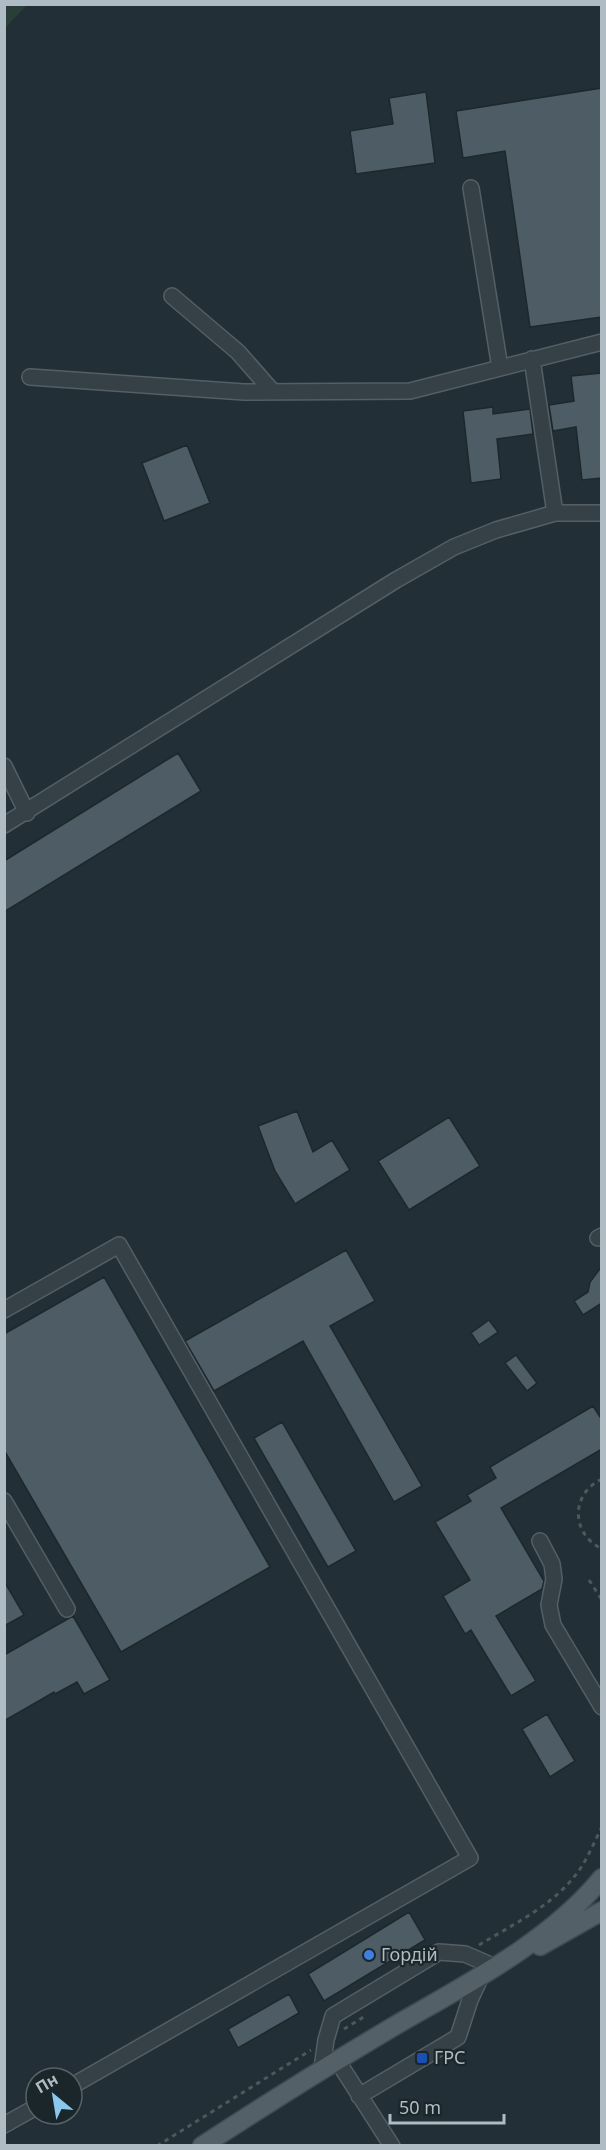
<svg xmlns="http://www.w3.org/2000/svg" width="606" height="2150" viewBox="0 0 606 2150" font-family="'Noto Sans',sans-serif">
<style>
.green{fill:#2a3e39}
.building{fill:#4e5c65;stroke:#1d282d;stroke-width:1.5}
.lines{fill:none;stroke-linecap:round;stroke-linejoin:round}
.minor-casing{stroke:#535f64;stroke-width:18}
.major-casing{stroke:#3f4a50;stroke-width:21}
.path{stroke:#485b59;stroke-width:3;stroke-dasharray:4.5 4.5;stroke-linecap:butt}
.minor{stroke:#354147;stroke-width:15}
.major{stroke:#536067;stroke-width:18}
.shop-dot{fill:#3f7fe0;stroke:#1b262b;stroke-width:2}
.transit-dot{fill:#1a4fb4;stroke:#1b262b;stroke-width:2}
.labels{text-anchor:middle;stroke-width:4.5;stroke-linejoin:round;paint-order:stroke}
.poi-label{font-size:18px;fill:#b0bcc3;stroke:#1b262b;text-anchor:start}
</style>
<rect width="100%" height="100%" fill="#222f36"/>
<path class="green" d="M5,4L27,5L5,28L4,5Z"/>
<path class="building" d="M602,88V317L530,327L505,151L463,158L456,111Z
M426,92L435,163L356,174L350,131L393,124L389,98Z
M602,373V478L582,480L576,427L553,431L549,405L574,401L571,376Z
M493,407V414L530,409L533,434L497,439L501,479L471,483L463,411Z
M187,445L210,503L164,521L142,463Z
M178,753L201,791L4,912V861Z
M297,1111L313,1152L332,1140L350,1170L295,1204L275,1171L258,1126Z
M449,1117L480,1166L409,1210L378,1161Z
M346,1250L375,1301L330,1326L422,1486L394,1502L303,1341L214,1391L185,1341Z
M602,1266V1303L583,1315L574,1301L588,1292L590,1282Z
M104,1277L270,1567L121,1652L4,1450V1334Z
M489,1320L498,1332L479,1345L471,1333Z
M516,1355L537,1383L527,1391L505,1363Z
M593,1406L602,1420V1449L501,1508L544,1581L542,1589L496,1616L536,1681L511,1696L471,1630L465,1634L443,1596L470,1580L435,1522L471,1501L467,1495L496,1478L490,1467Z
M282,1422L356,1551L328,1567L254,1438Z
M4,1581L24,1615L4,1626Z
M73,1616L110,1680L84,1694L77,1682L55,1694L54,1692L4,1721V1655Z
M547,1714L575,1761L550,1777L522,1729Z
M409,1912L425,1940L324,2001L308,1974Z
M289,1994L299,2013L238,2048L228,2029Z"/>
<g class="lines">
<defs>
<path id="minor" d="M471,188L500,368
M172,296L238,352L273,392
M532,359L555,513
M30,377L244,392L410,391L602,342
M4,766L27,813
M4,825L396,580L454,547L496,530L555,513H602
M598,1238L602,1236
M4,1310L119,1245L470,1858L72,2086
M4,1501L67,1609
M540,1541L552,1564L554,1579L549,1605L553,1625L602,1707
M337,2060L392,2146
M322,2068L326,2040L333,2016L439,1952L465,1954L495,1967
M359,2096L458,2037L470,2000L482,1974
M4,2125L36,2107"/>
<path id="major" d="M540,1946L602,1911
M202,2146C265,2105 327,2066 391,2028C463,1986 549,1943 602,1878"/>
</defs>
<use href="#minor" class="minor-casing"/>
<use href="#major" class="major-casing"/>
<path class="path" d="M602,1479C570,1494 571,1534 602,1549
M589,1580L602,1600
M479,1945C512,1925 550,1907 574,1877C586,1863 593,1844 602,1827
M344,2029L367,2015
M157,2146L311,2050"/>
<use href="#minor" class="minor"/>
<use href="#major" class="major"/>
</g>
<circle class="shop-dot" cx="369" cy="1955" r="6"/>
<rect class="transit-dot" x="416" y="2052" width="12" height="12" rx="3"/>
<g class="labels">
<g class="poi-label">
<text x="381" y="1961">Гордій</text>
<text x="434" y="2064">ГРС</text>
</g>
</g>
<rect width="606" height="2150" fill="none" stroke="#b0bcc3" stroke-width="12"/>
<g transform="translate(54 2096) rotate(330)"><circle r="28" fill="#1b262b" stroke="#576268" stroke-width="1.5"/>
<path d="M0-4.5L10 22L0 15L-10 22Z" fill="#8ac8ee"/>
<text y="-9" font-size="16" font-weight="bold" text-anchor="middle" fill="#b0bcc3">Пн</text>
</g>
<path d="M390 2114v9h114v-9" fill="none" stroke="#b0bcc3" stroke-width="3"/>
<text x="399" y="2114" font-size="18" fill="#b0bcc3" stroke="#1b262b" stroke-width="4.5" paint-order="stroke">50 m</text>
</svg>
